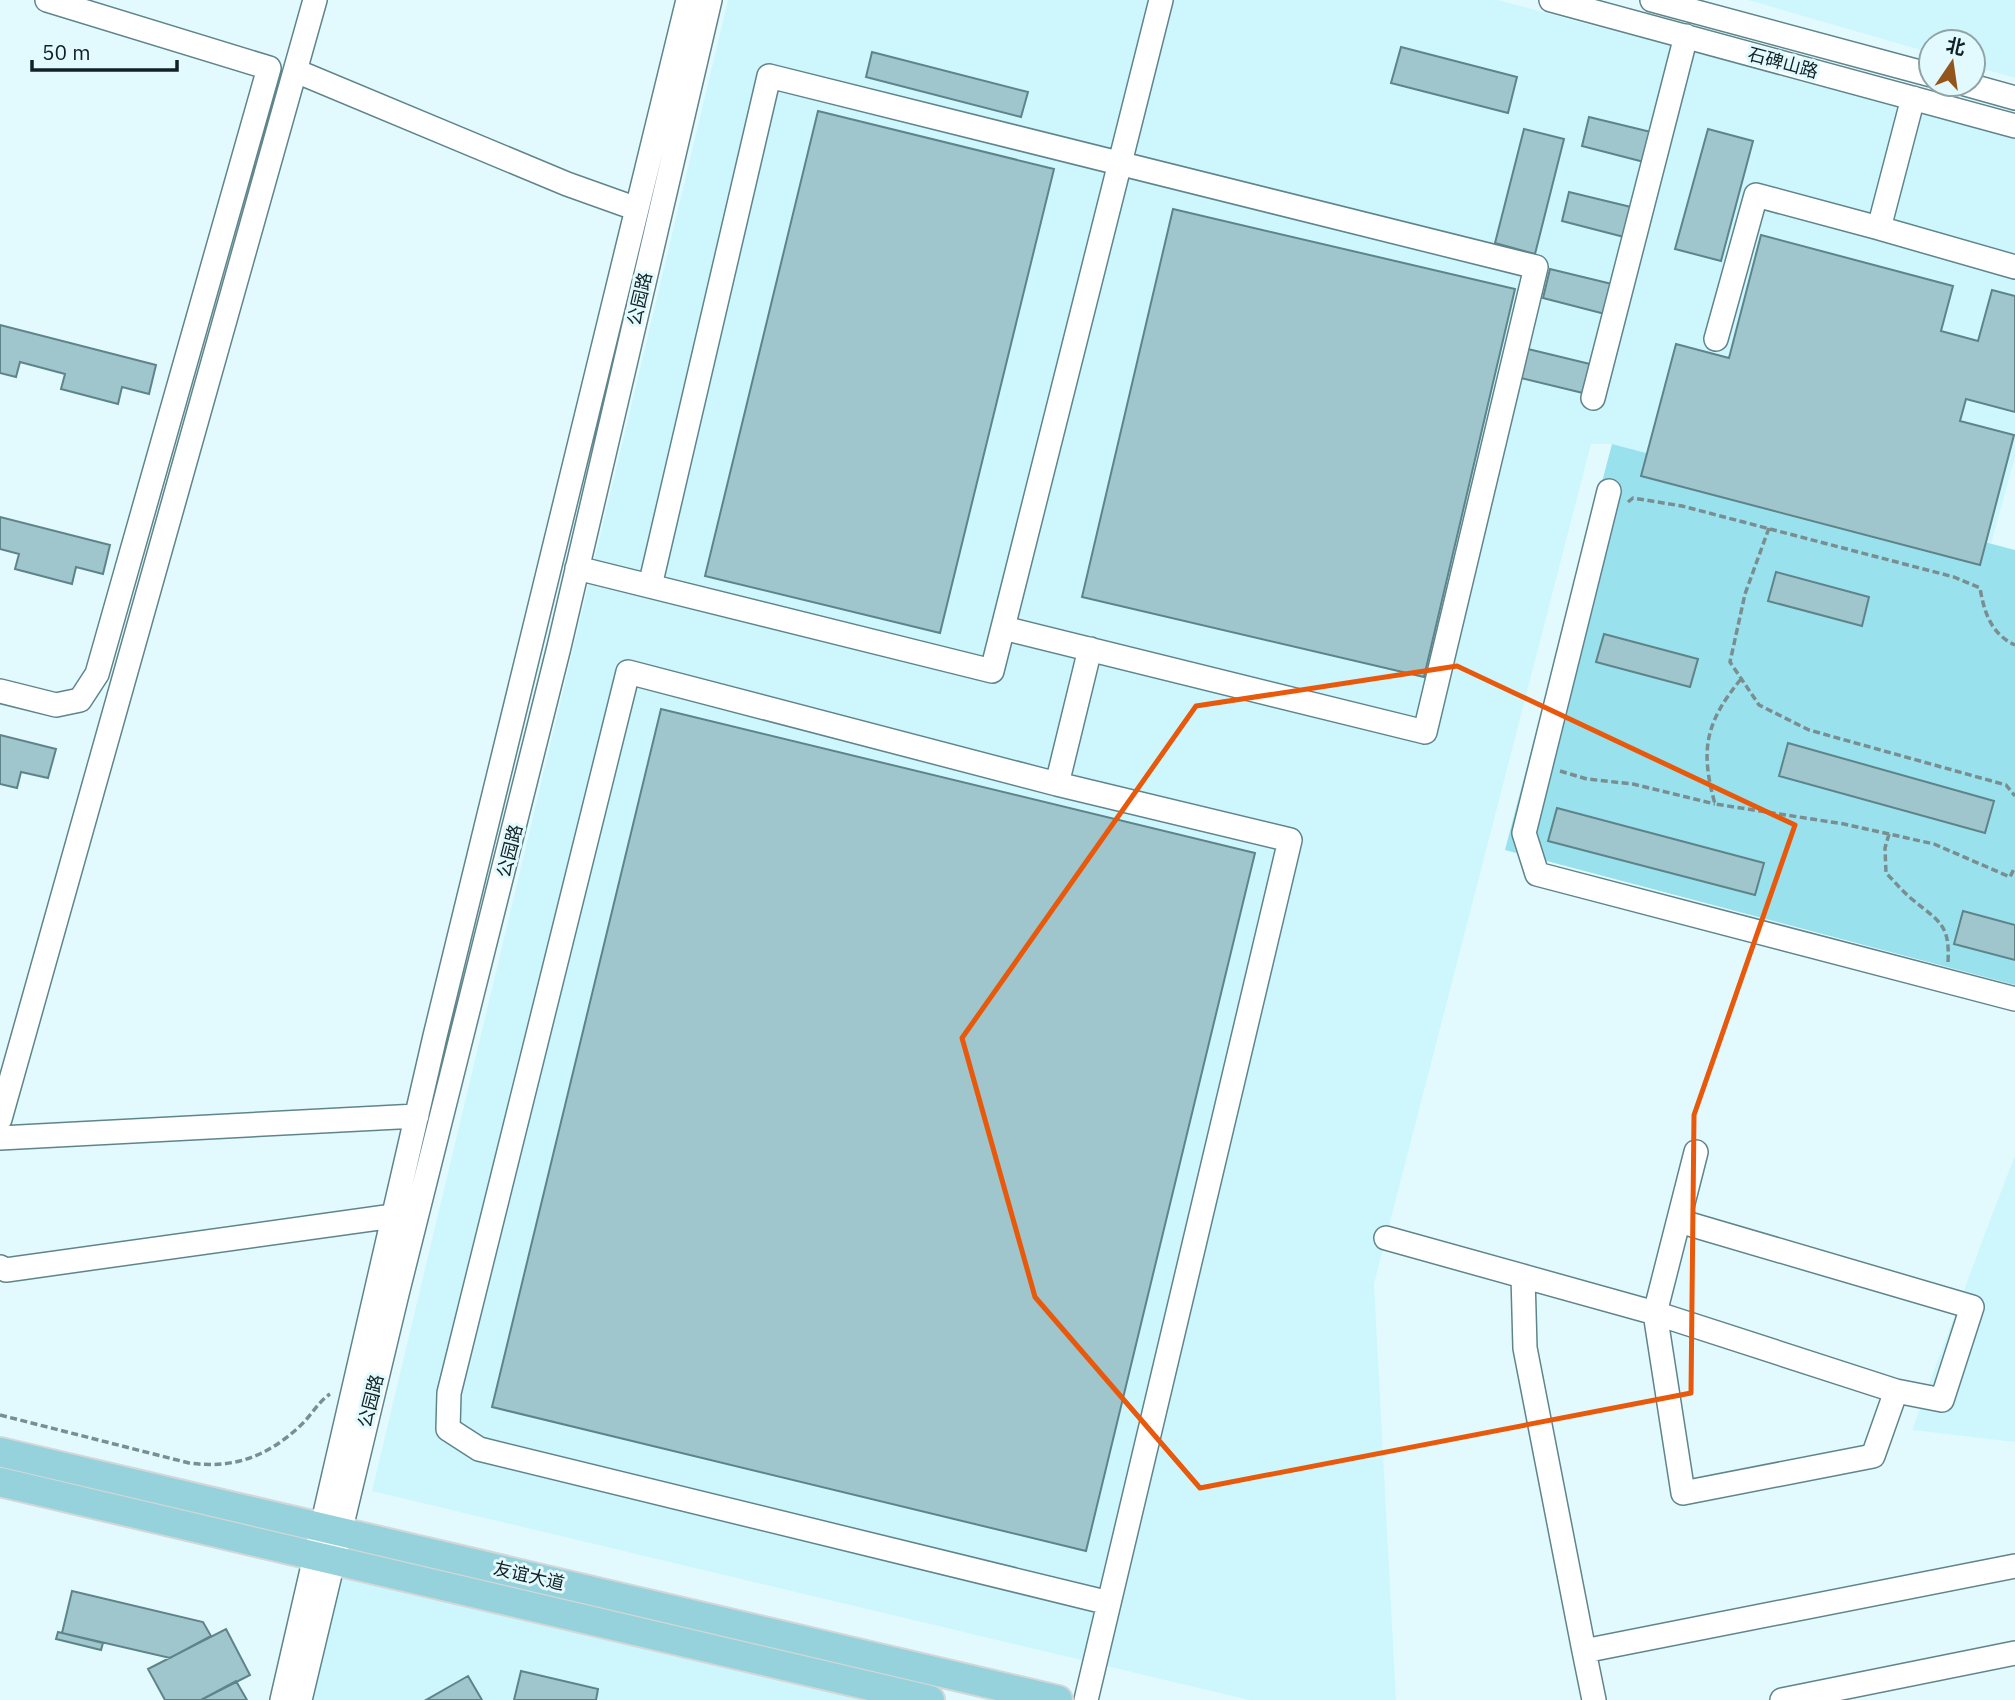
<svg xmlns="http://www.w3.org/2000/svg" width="2015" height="1700" viewBox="0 0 2015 1700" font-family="'IBM Plex Sans','Noto Sans SC',sans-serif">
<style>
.built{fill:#cef7fd}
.green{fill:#99e2ed}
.building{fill:#9ec6cc;stroke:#5e848a;stroke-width:2}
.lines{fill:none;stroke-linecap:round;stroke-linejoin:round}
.minor-casing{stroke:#5f858b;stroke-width:26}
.major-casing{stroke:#d4d7d8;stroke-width:32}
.path{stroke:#7a8e91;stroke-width:3.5;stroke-dasharray:7 3.5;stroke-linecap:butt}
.minor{stroke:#fff;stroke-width:23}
.major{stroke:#95d2db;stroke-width:28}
.marked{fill:none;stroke:#e8590c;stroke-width:5;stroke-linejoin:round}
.labels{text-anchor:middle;stroke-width:6;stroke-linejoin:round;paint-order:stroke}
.street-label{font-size:18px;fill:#122224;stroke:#e2fafe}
</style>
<rect width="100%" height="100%" fill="#e2fafe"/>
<path class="built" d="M728,0H1498L2015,138V457L1991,544L1612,444H1591L1374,1284L1396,1700H1249L372,1491Z
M1748,0H2015V78L1973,66V42H1931V53Z
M2015,1155V1442L1912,1430L1986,1231Z
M333,1567L903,1700H305Z"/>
<path class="green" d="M1612,444L2015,550V985L1505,850Z"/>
<path class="building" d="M1401,47L1517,77L1508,113L1391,83Z
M872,52L1028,92L1021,117L866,77Z
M818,111L1054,169L940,633L705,576Z
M1589,117L1651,132L1644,162L1582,146Z
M1524,129L1564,139L1535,254L1495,243Z
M1708,129L1753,141L1721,261L1675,249Z
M1569,192L1631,207L1624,237L1562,221Z
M1173,209L1515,289L1424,677L1082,597Z
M1761,235L1953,286L1941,331L1978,341L1992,290L2015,296V412L1966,399L1960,421L2014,435L1980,565L1641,476L1676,344L1729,358Z
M1550,269L1612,284L1605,314L1543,298Z
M0,325L156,365L149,394L122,387L118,404L61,389L65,374L20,362L16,377L0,373Z
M1528,349L1590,364L1583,393L1521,378Z
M0,517L110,545L103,574L76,567L72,584L15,569L19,554L0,549Z
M1776,572L1869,597L1862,626L1768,601Z
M1604,634L1698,659L1690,687L1596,662Z
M661,709L1255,853L1086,1551L492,1407Z
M0,735L56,749L48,778L21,772L17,788L0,784Z
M1788,743L1994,801L1985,833L1779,776Z
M1557,808L1764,863L1755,895L1548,841Z
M1963,911L2015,925V960L1954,944Z
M72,1591L203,1622L211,1636L170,1658L62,1633Z
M226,1629L250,1675L201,1700H165L148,1669Z
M58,1632L103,1643L101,1650L56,1639Z
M521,1671L598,1689L596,1700H514Z
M468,1676L482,1700H426Z
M236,1681L247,1700H201Z"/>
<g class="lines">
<defs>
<path id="minor" d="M1551,0L2015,126
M1652,0L1931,75
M296,71L567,184L637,209
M1965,84L2015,98
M1913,98L1879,228L2015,267
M1716,339L1756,195L1879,228
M1593,398L1686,36
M1609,491L1524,833L1537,874L2015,999
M577,568L992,671L1161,0
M650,586L769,76L1536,267L1425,732L1003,628
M0,691L56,705L80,700L97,674L269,68L47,0
M1057,784L628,672L449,1393L448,1429L479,1449L1109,1603
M0,1119L315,0
M0,1138L417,1116
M1679,1221L1972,1307L1942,1400L1896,1391L1873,1456L1683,1493L1655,1313L1696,1152
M1386,1238L1655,1313L1896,1391
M0,1267L6,1270L393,1216
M1523,1276L1525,1348L1584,1651L2015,1566
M1584,1651L1594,1700
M282,1700L435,1036L688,0
M300,1700L397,1294L559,647L710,0
M1086,1700L1290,840L1057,784L1090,649
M1782,1700L2015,1653"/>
<path id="major" d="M0,1452L1058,1700
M0,1482L930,1700"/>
</defs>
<use href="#minor" class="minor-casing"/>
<use href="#major" class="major-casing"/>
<path class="path" d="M1628,502L1633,498L1682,506L1954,577L1980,588C1984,612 1991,634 2015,645
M1769,528L1745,594L1730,662L1759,705L1809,730L2006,785L2015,796
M1741,679C1705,723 1700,750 1715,804L1844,824L1934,844L2010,877L2015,867
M1560,771L1587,779L1633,784L1715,804
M1889,834L1885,848L1886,873C1895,882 1903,892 1913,900C1940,922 1950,925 1948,962
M0,1415L189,1463C233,1469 267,1457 300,1426C311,1416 318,1402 330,1394"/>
<use href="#minor" class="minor"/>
<use href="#major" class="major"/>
</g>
<path class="marked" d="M1457,666L1795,825L1694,1115L1691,1393L1200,1488L1035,1297L962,1038L1196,706Z"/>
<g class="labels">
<g class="street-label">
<text transform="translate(1783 63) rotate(15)" y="6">石碑山路</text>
<text transform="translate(640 299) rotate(-77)" y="6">公园路</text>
<text transform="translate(510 851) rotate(-76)" y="6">公园路</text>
<text transform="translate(371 1401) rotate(-76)" y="6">公园路</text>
<text transform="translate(529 1576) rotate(13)" y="6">友谊大道</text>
</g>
</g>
<g transform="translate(1952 63) rotate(13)"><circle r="33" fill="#e2fafe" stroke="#8fa4a7" stroke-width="2"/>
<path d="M0-5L12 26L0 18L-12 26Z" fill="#94551c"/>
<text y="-10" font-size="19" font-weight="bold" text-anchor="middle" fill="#122224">北</text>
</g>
<path d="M32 60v10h145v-10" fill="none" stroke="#122224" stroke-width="3.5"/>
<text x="42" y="60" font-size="21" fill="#122224" stroke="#e2fafe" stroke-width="5" paint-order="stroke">50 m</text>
</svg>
